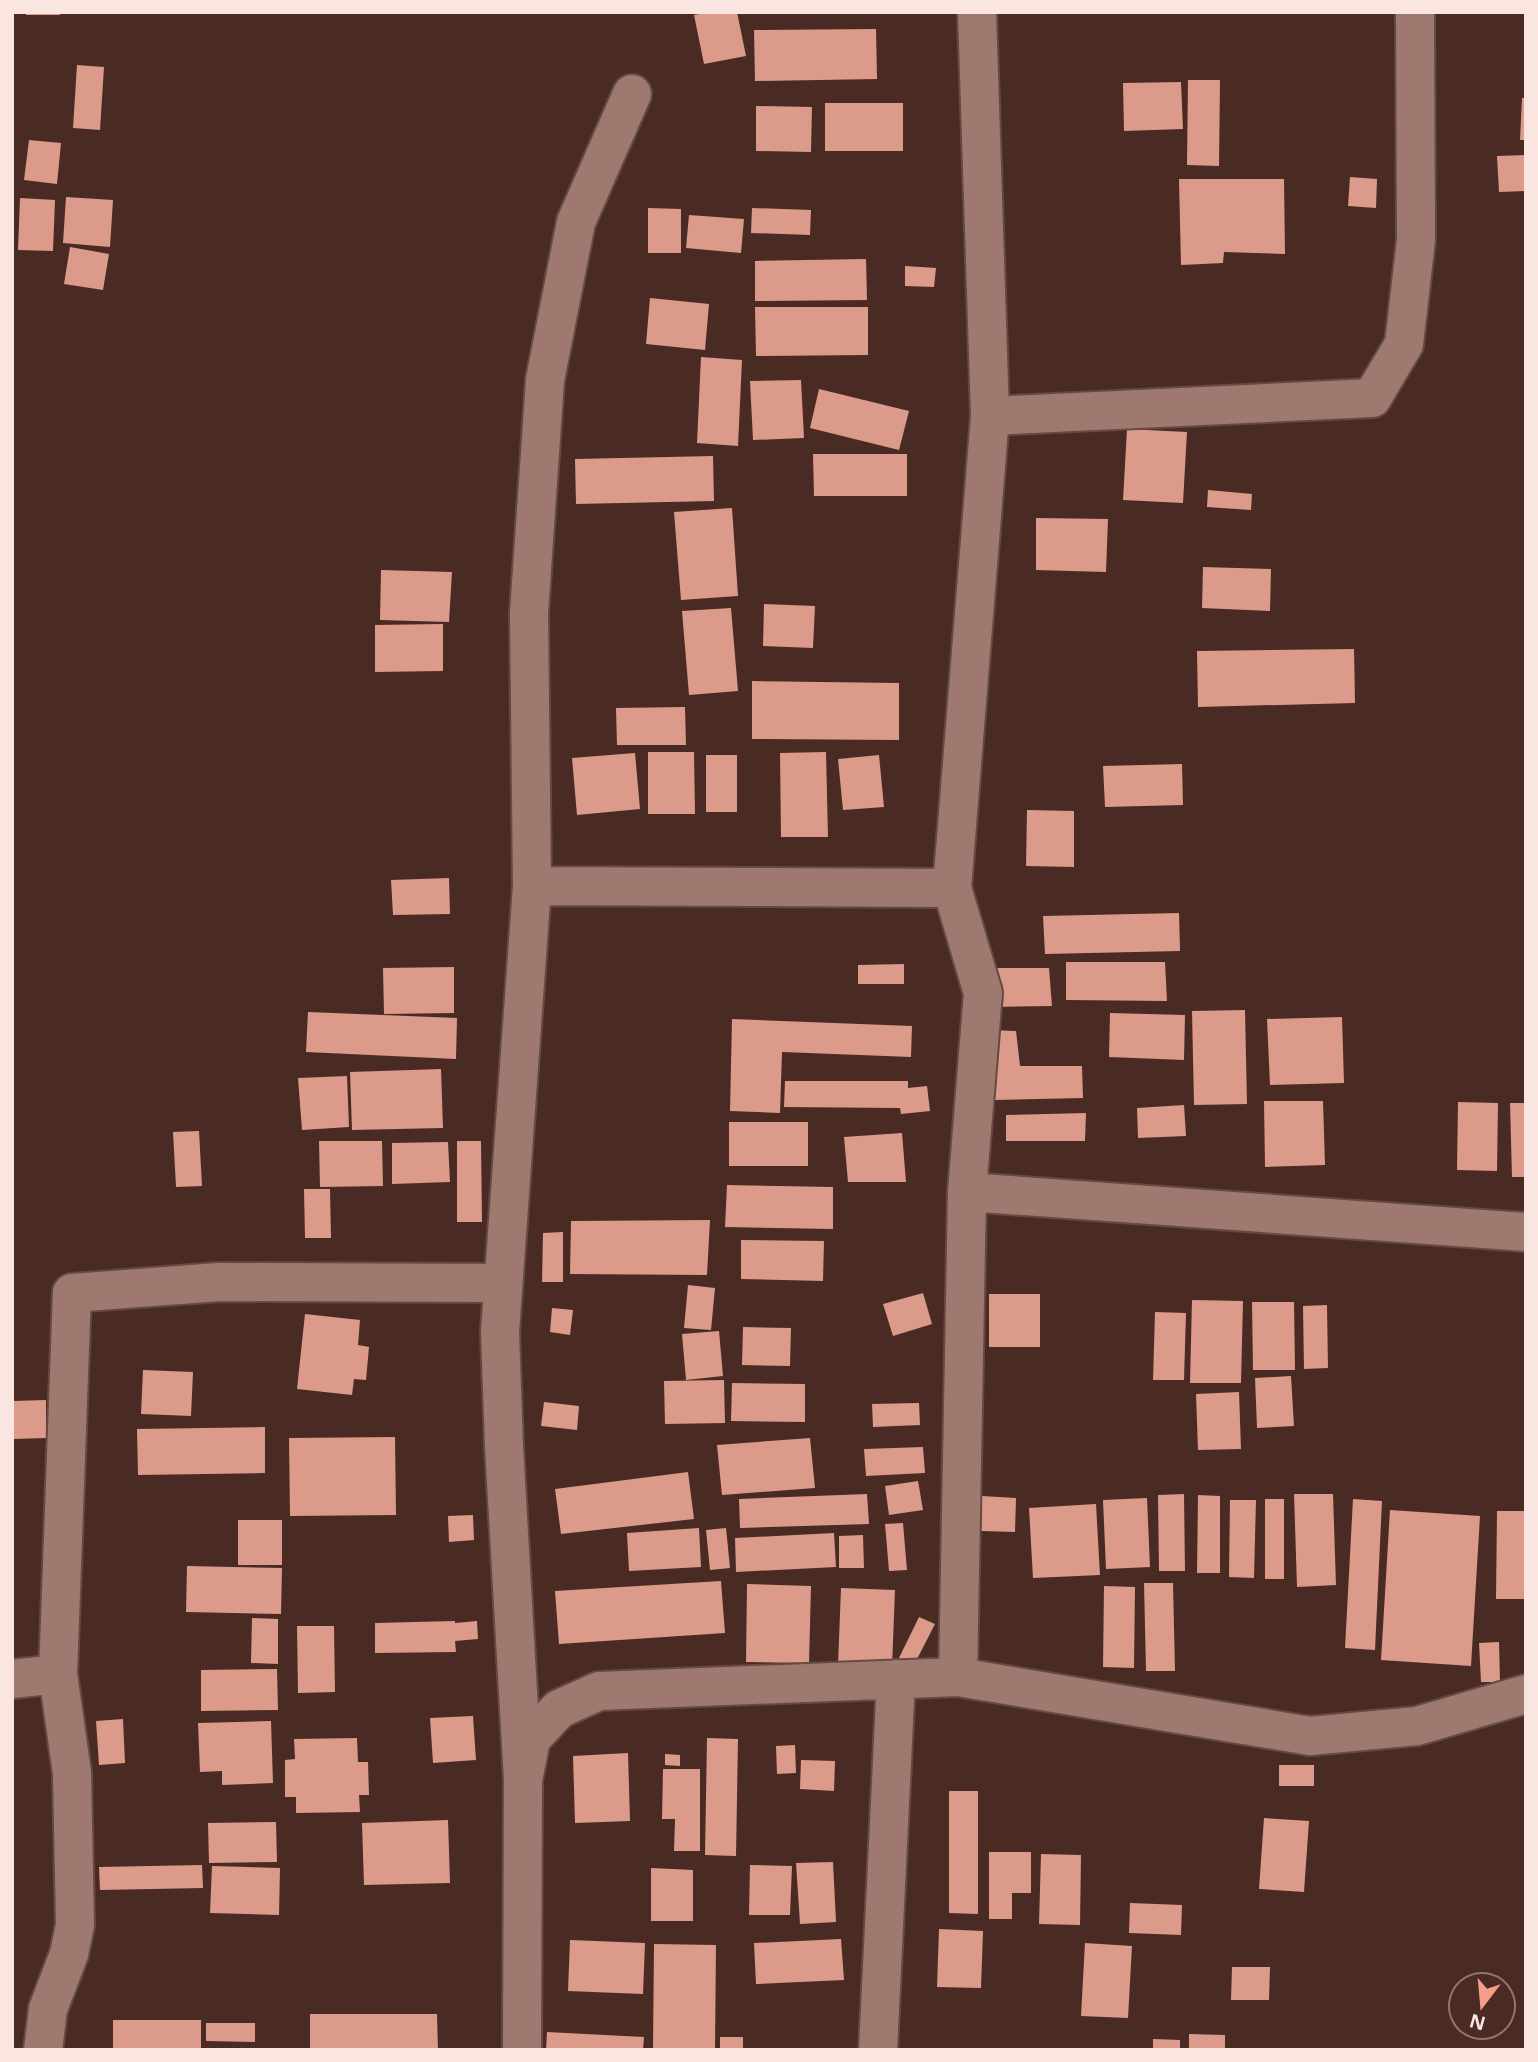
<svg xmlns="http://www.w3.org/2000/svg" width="1538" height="2062" viewBox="0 0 1538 2062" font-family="'Noto Sans',sans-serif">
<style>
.building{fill:#dc9a8a}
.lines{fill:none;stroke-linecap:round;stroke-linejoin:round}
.street-casing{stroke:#644a43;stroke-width:42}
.street{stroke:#9e7970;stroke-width:38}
</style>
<rect width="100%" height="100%" fill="#4a2b24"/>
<path class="building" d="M26,12H60V15H26Z
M709,12H737L746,56L704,64L694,15Z
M876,29L877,79L755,81L754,30Z
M77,65L104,67L100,130L73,128Z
M1188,80H1220L1219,166L1187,165Z
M1181,82L1183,129L1124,131L1123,83Z
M1522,98H1526V140H1520Z
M825,103H903V151H825Z
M756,106L812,107L811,152L756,151Z
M29,140L61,143L57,184L24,180Z
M1526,155V191L1499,192L1497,156Z
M1350,177L1377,179L1376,208L1348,206Z
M1179,179H1284L1285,254L1224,252L1223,263L1181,265Z
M66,197L113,200L110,247L63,243Z
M20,198L55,200L53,251L18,250Z
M648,208L681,209V253H648Z
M752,208L811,210L810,235L751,233Z
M689,215L744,219L741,253L686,248Z
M70,247L109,254L103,290L64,284Z
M866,259L867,300L755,301V261Z
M905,266L936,268L934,287L905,286Z
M650,298L709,304L705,350L646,344Z
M755,307H868V355L756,356Z
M701,357L742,360L738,446L697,443Z
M801,380L804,438L753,440L750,381Z
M819,389L909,411L899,450L810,428Z
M1127,429L1187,432L1183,503L1123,500Z
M813,454H907V496H814Z
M713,456L714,501L576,504L575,459Z
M1208,490L1252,494L1251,510L1207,507Z
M732,508L738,596L681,600L674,512Z
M1036,518L1108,519L1106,572L1036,570Z
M1203,567L1271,569L1270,611L1202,608Z
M381,570L452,572L449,622L380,620Z
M764,604L815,606L813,648L763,646Z
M731,608L738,691L689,695L682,611Z
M443,624V671L375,672V625Z
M1354,649L1355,703L1198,707L1197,651Z
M752,681L899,683V740L752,739Z
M685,707L686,745H617L616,708Z
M648,752H694L695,814H648Z
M826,752L828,837H781L780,753Z
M635,753L640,809L577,815L572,758Z
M706,755H737V812H706Z
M879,755L884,807L843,810L838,759Z
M1182,764L1183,805L1105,807L1103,766Z
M1027,810L1074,811V867L1026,866Z
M449,878L450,914L393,915L391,880Z
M1179,913L1180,951L1045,954L1043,916Z
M1066,962H1165L1167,1001L1066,1000Z
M904,964V984H858V965Z
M454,967V1013L384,1014L383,968Z
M989,968H1049L1052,1006L992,1007Z
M1245,1010L1247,1104L1194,1105L1192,1011Z
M308,1012L457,1018L456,1059L306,1052Z
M1110,1013L1185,1015L1184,1060L1109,1057Z
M1342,1017L1344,1083L1270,1085L1267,1019Z
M732,1019L912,1026L911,1057L782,1052L780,1113L730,1111Z
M988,1030L1016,1031L1020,1066H1082L1083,1098L994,1100Z
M441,1069L443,1128L352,1130L350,1072Z
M347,1076L349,1127L302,1130L298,1078Z
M785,1081H908V1088L927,1086L930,1111L901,1114L900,1108L784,1107Z
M1264,1101H1323L1325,1165L1265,1167Z
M1458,1102L1498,1103L1497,1171L1457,1170Z
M1510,1103H1526V1177H1512Z
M1184,1105L1186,1136L1138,1138L1137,1108Z
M1086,1113L1085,1141H1006V1115Z
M729,1122H808V1166H729Z
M199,1131L202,1186L176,1187L173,1132Z
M902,1133L906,1182H848L844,1137Z
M319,1141H382L383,1186L320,1187Z
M457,1141H481L482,1222H457Z
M448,1142L450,1182L392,1184V1143Z
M727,1185L833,1187V1229L725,1227Z
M304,1189H330L331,1238H305Z
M710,1220L707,1275L570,1274L571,1221Z
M563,1232V1282H542L543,1233Z
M741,1240L824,1241L823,1281L741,1279Z
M688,1285L715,1288L711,1330L684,1328Z
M923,1293L932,1324L893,1336L883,1304Z
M989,1294H1040V1347H989Z
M1192,1300L1243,1301L1241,1383H1190Z
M1252,1302H1294L1295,1370H1253Z
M1327,1305L1328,1368L1304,1369L1303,1306Z
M552,1308L573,1310L570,1335L550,1332Z
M1155,1312L1186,1313L1184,1380H1153Z
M305,1314L360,1320L358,1345L369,1347L366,1380L354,1379L352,1395L297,1389Z
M743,1327L791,1328L790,1366L742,1365Z
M719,1331L723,1376L686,1380L682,1334Z
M143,1370L193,1372L191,1416L141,1414Z
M1291,1376L1294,1426L1257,1428L1255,1378Z
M724,1380L725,1423L665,1424L664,1381Z
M732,1383L805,1384V1422L731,1421Z
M1239,1392L1241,1449L1198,1450L1196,1394Z
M46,1400V1438L14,1439L13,1401Z
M544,1402L579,1406L577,1430L541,1426Z
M919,1403L920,1425L873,1427L872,1404Z
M265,1427V1473L138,1475L137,1429Z
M395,1437L396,1515L290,1516L289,1438Z
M810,1438L815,1488L722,1495L717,1445Z
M923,1447L925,1473L866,1476L864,1449Z
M688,1472L694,1519L561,1534L555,1489Z
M918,1481L923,1510L889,1515L885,1486Z
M867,1494L869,1524L740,1528L739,1499Z
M1184,1494L1185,1571H1159L1158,1495Z
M1294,1494H1333L1336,1585L1297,1587Z
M1198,1495L1220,1496V1573H1197Z
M982,1496L1016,1498L1015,1532L981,1531Z
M1147,1498L1150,1567L1106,1569L1103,1500Z
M1265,1499H1284V1579H1265Z
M1353,1499L1382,1501L1375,1650L1345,1648Z
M1230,1500H1256L1254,1578L1229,1577Z
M1096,1504L1100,1575L1033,1578L1029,1508Z
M1390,1510L1480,1516L1471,1666L1381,1660Z
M1497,1511H1526V1599H1496Z
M473,1515L474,1540L449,1542L448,1516Z
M238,1520H282V1565H238Z
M903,1523L907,1570L889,1571L885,1524Z
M699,1528L701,1567L629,1571L627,1533Z
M726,1528L730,1568L710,1570L706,1530Z
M834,1533L836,1567L736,1572L735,1538Z
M863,1535L864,1568H839V1536Z
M187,1566L282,1568L281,1614L186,1612Z
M721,1581L725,1633L559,1644L555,1591Z
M1144,1583H1173L1175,1671H1146Z
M747,1584L811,1586L809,1663L746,1662Z
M1104,1586L1135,1587L1134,1668L1103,1667Z
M841,1588L895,1590L892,1667L838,1665Z
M919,1617L935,1624L913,1667L898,1660Z
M252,1618L278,1619V1664L251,1663Z
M455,1621V1623L477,1621L478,1639L455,1641L456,1652L375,1653V1623Z
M297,1626H334L335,1692L298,1693Z
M1499,1642L1500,1682H1481L1479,1643Z
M277,1669L278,1710L201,1711V1670Z
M473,1716L476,1760L433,1763L430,1718Z
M123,1719L125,1763L99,1765L96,1721Z
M271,1721L273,1783L222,1785V1771L200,1772L198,1723Z
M357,1738L358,1762H368L369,1795H359L360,1812L296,1813V1797H285V1760L295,1759L294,1739Z
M707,1738L738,1739L736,1856L705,1855Z
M795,1745L796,1773L777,1774L776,1746Z
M628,1753L630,1821L575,1823L573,1756Z
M665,1754L680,1755V1766L665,1765Z
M801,1760L835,1761L834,1791L800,1789Z
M1279,1765H1314V1786H1279Z
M663,1769H700V1851H674L675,1819H662Z
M949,1791H978V1914L949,1913Z
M1264,1818L1309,1821L1304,1892L1259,1889Z
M448,1820L450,1883L364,1885L362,1823Z
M276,1822L277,1862L209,1863L208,1823Z
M989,1852H1031V1893H1012V1919H989Z
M1041,1854L1081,1855L1080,1925L1039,1924Z
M833,1862L836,1922L800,1924L796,1863Z
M202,1865L203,1888L100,1890L99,1867Z
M750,1865L792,1866L790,1915H749Z
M212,1866L280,1868L279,1915L210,1913Z
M651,1868L693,1870V1921H651Z
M1130,1903L1182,1905L1181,1935L1129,1933Z
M939,1929L983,1931L981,1988L937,1987Z
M841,1939L844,1980L756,1984L754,1943Z
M570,1940L645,1943L643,1994L568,1991Z
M1085,1943L1132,1946L1128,2018L1081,2016Z
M654,1944L716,1945L715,2050H653Z
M1232,1967H1270L1269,2000H1231Z
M310,2014H437L438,2050H310Z
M113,2020H201V2050H113Z
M206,2023H255V2042L206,2041Z
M547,2032L644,2037L643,2050H546Z
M1189,2034L1225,2035V2050H1189Z
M720,2037H743V2050H720Z
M1153,2039L1180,2040V2050H1153Z"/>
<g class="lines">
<defs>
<path id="street" d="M977,12L990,416
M532,886L952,888
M967,1192L1526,1232
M58,1674L72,1293L219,1282L503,1283
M958,1677L1310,1736L1417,1726L1526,1694
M12,1679L58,1674L72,1773L75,1925L69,1954L48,2009L43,2050
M523,1780L531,1739L559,1709L599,1691L958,1677L967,1192L983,993L952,888L990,416L1372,398L1404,344L1416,240L1415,12
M522,2050L523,1780L504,1446L500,1332L532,886L529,613L545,380L576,222L632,94
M878,2050L896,1679"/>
</defs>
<use href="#street" class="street-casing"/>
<use href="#street" class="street"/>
</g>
<rect width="1538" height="2062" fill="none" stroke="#fae5e0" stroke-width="28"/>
<g transform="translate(1482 2006) rotate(196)"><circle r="33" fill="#4a2b24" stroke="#90756f" stroke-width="2"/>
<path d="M0-5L12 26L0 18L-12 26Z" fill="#f49e89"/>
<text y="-10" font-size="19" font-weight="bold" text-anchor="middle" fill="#fae5e0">N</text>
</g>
</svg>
